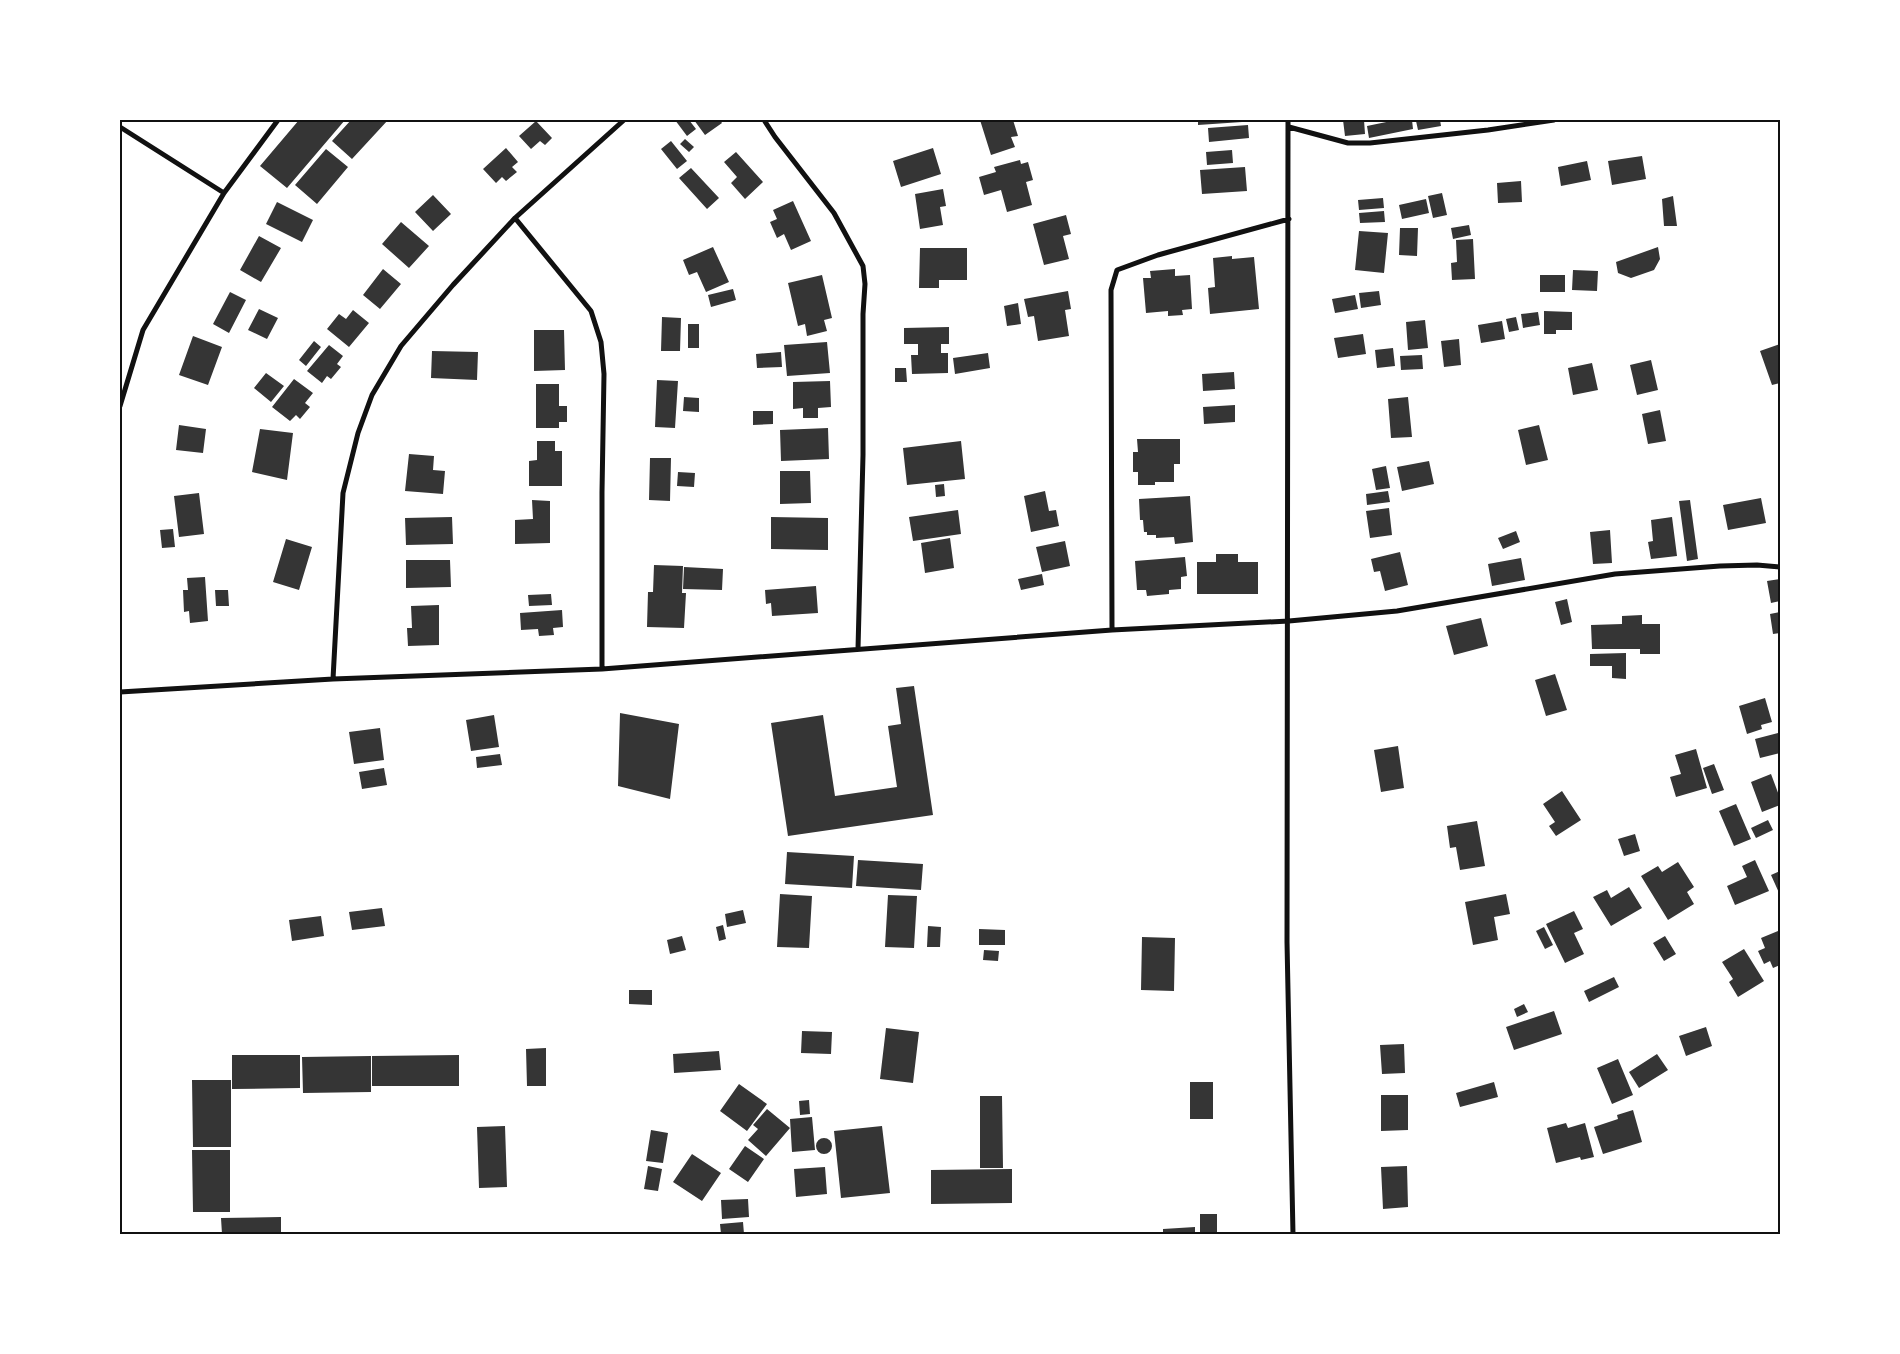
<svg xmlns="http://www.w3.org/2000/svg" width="1900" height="1354" viewBox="0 0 1900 1354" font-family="Arial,sans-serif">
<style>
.building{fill:#353535}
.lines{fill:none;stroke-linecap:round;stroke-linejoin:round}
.minor{stroke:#111;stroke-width:5}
.neatline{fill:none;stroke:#111;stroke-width:2}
</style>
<rect width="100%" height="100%" fill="#fff"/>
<path class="building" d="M299,120H345L287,188L260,166Z
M351,120H388L352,159L332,141Z
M675,120H689L696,129L687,136Z
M694,120H720L722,123L705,135Z
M980,120H1013L1018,136L1011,137L1015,147L991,155Z
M1198,120H1242V122L1198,125Z
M1343,120H1364L1365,134L1345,136Z
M1396,120H1412L1413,129L1369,138L1367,126Z
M1423,120H1440L1441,126L1418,130L1416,121Z
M536,121L552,138L545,145L540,141L531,149L519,136Z
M1248,125L1249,138L1209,142L1208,128Z
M685,139L694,147L689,152L680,144Z
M671,141L687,161L677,169L661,149Z
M506,148L518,162L512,167L517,172L506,181L502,177L496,183L483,169Z
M933,148L941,174L901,187L893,161Z
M326,149L348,167L317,204L295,185Z
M1232,150L1233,163L1207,165L1206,152Z
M736,152L763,182L745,199L731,183L737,177L724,162Z
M1642,156L1646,179L1612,185L1608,161Z
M1020,160L1021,164L1028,162L1033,180L1026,182L1032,205L1007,212L1001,190L984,195L979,177L996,172L994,167Z
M1587,161L1591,180L1561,186L1558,167Z
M1245,167L1247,191L1202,194L1200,170Z
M691,168L719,198L707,209L679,178Z
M1521,181L1522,202L1498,203L1497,183Z
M943,189L946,206L940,207L943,225L920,229L915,194Z
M1442,193L1447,215L1433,218L1428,196Z
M433,195L451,214L433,231L415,212Z
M1673,196L1677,226H1664L1662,199Z
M1383,198L1384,208L1359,210L1358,200Z
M1426,199L1429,213L1402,219L1399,205Z
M793,201L811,241L791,250L784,234L777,238L770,222L777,219L773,210Z
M277,202L313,220L302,242L266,224Z
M1384,211L1385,222L1360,223L1359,213Z
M1066,215L1071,234L1063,236L1069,259L1044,265L1033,224Z
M401,222L429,246L409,268L382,244Z
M1469,225L1471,235L1453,239L1451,228Z
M1400,228H1418L1417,256L1399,255Z
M1359,231L1388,233L1384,273L1355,270Z
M259,236L281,248L261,282L240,270Z
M1473,239L1475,279L1452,280L1451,263L1457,262L1456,240Z
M713,247L729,282L706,292L697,272L689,275L683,260Z
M1658,247L1660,259L1654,270L1631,278L1618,273L1616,262Z
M920,248H967V280H939V288H919Z
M1232,256V259L1254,257L1259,309L1210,314L1208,288L1215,287L1213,258Z
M383,269L401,284L380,309L363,295Z
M1175,269V276L1190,275L1192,309L1182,310L1183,315L1168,316V311L1146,313L1143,278H1151L1150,271Z
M1573,270L1598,271L1597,291L1572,290Z
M822,275L832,318L824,320L827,331L807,336L805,324L798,326L788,283Z
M1540,275H1565V292H1540Z
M733,289L736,300L711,307L708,295Z
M1068,291L1071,309L1065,310L1069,336L1038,341L1034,316L1028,317L1024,299Z
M1379,291L1381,305L1361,308L1359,293Z
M230,292L246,300L229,333L213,324Z
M1355,295L1358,309L1335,313L1332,299Z
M1018,303L1021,324L1007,326L1004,306Z
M259,309L278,318L267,339L248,330Z
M353,310L369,323L349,347L327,329L339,314L346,319Z
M1544,311L1572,312V330H1556V334H1544Z
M1538,312L1540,325L1523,328L1521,314Z
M662,317L681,318L680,351H661Z
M1516,317L1519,330L1509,332L1506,319Z
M1425,320L1428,348L1408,350L1406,322Z
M1502,321L1505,339L1481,343L1478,325Z
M688,324H699V348H688Z
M949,327V344H941V353H948V373L912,374L911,355H918V344H904V328Z
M534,330H564L565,370L534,371Z
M1363,334L1366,354L1338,358L1334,338Z
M193,336L222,347L208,385L179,375Z
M1459,339L1461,365L1444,367L1441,341Z
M314,341L321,347L306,366L299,360Z
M827,342L830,373L787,376L784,345Z
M1780,344V383L1772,385L1760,351Z
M329,345L343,356L337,364L341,367L331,379L327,376L322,383L307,371Z
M1393,348L1395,366L1377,368L1375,350Z
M432,351L478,352L477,380L431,378Z
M781,352L782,367L757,368L756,354Z
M988,353L990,368L955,374L953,358Z
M1422,355L1423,369L1401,370L1400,356Z
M1651,360L1658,390L1637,395L1630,365Z
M1592,363L1598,390L1573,395L1568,368Z
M895,368H906L907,382H895Z
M1234,372L1235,389L1203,391L1202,374Z
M266,373L284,386L271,402L254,388Z
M294,379L313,393L305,403L310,407L300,419L296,415L290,421L272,407Z
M657,380L678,381L675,428L655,427Z
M830,381L831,407L818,408V418H803V408L793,409V382Z
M536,384H559V406H567V422H559V428H536Z
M684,397L699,398V412L683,411Z
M1408,397L1412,437L1391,438L1388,399Z
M1235,405V422L1204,424L1203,407Z
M1660,410L1666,441L1648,444L1642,414Z
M753,411H773V424L753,425Z
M179,425L206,429L203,453L176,450Z
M1539,425L1548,460L1526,465L1518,430Z
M828,428L829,459L781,461L780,430Z
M260,429L293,433L287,480L252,472Z
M1137,439H1180V464H1174V482H1155V485H1138V472H1133V452H1138Z
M537,441H555V451H562V486H529V461L537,460Z
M961,441L965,479L907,485L903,448Z
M409,454L434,456L433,470L445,471L443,494L405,491Z
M650,458H671L670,501L649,500Z
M1429,461L1434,484L1402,491L1397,467Z
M1386,466L1390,488L1376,490L1372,469Z
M780,471H810L811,503L780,504Z
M678,472L695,473L694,487L677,486Z
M944,484L945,496L936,497L935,485Z
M1045,491L1049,511L1056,510L1059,526L1031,532L1024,496Z
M1388,491L1390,502L1367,505L1366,494Z
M199,493L204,534L179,537L174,496Z
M1190,496L1193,542L1175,544L1174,537L1156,538V535H1147V532H1144L1143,520H1140L1139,499Z
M1761,498L1766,523L1728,530L1723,505Z
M532,500L550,501V543L515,544V520L533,519Z
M1690,500L1698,559L1687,561L1679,501Z
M1389,508L1392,535L1370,538L1366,511Z
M958,510L961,534L913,541L909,517Z
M452,517L453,544L406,545L405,518Z
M771,517L828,518V550L771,549Z
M1672,517L1677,556L1651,559L1648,542L1653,541L1651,520Z
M173,529L175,547L162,548L160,530Z
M1610,530L1612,563L1593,564L1590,532Z
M1516,531L1520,542L1503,549L1498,538Z
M950,538L954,568L925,573L921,543Z
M286,539L312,547L299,590L273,582Z
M1065,541L1070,566L1042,572L1036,547Z
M1400,552L1408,585L1385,591L1380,571L1374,572L1371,559Z
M1216,554H1238V562H1258V594H1197V562H1216Z
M1185,557L1187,576L1181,577V589L1169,590V594L1147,596L1146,590H1137L1135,561Z
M1521,558L1525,580L1492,586L1488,564Z
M406,560H450L451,587L406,588Z
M654,565L683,566L682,593H686L684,628L647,627L648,592H653Z
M684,567L723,569L722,590L683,589Z
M1042,574L1044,585L1021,590L1018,579Z
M205,577L208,621L190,623L189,611L184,612L183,590H188L187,578Z
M1780,579V601L1771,603L1767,581Z
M816,586L818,613L772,616L771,603L766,604L765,590Z
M215,590H228L229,606H216Z
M551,594L552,605L529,606L528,595Z
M1567,599L1572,622L1561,625L1555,602Z
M439,605V645L408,646L407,628H412L411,606Z
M562,610L563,627L553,628L554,635L539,636L538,629L521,630L520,613Z
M1780,612V633L1773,634L1770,614Z
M1642,615V624H1660V654H1640V649H1592L1591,625L1622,624V616Z
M1481,618L1488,646L1454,655L1446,626Z
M1626,653V679L1612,678V666H1590V654Z
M1555,674L1567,710L1546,716L1535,680Z
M914,686L933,815L788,836L771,723L823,715L835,796L897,787L888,726L901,724L896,688Z
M1765,698L1772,722L1761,725L1762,729L1747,734L1739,706Z
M620,713L679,724L670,799L618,786Z
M494,715L499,747L471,751L466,720Z
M380,728L384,760L354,764L349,732Z
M1778,733L1780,753L1760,758L1755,739Z
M1398,746L1404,788L1381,792L1374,750Z
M1696,749L1707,788L1676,797L1670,777L1681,774L1675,755Z
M500,754L502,765L477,768L476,757Z
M1714,764L1724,790L1712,794L1703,768Z
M384,768L387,785L362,789L359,772Z
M1771,774L1780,798V805L1762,812L1751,782Z
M1562,791L1581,820L1556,836L1549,826L1555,822L1543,804Z
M1736,804L1751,839L1734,846L1719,811Z
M1768,820L1773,830L1756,838L1751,828Z
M1477,821L1485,866L1460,870L1456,847L1450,848L1447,826Z
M1635,834L1640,851L1624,856L1618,839Z
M787,852L854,856L852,888L785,884Z
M858,860L923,864L921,890L856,886Z
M1755,860L1769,891L1735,905L1727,886L1747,877L1742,866Z
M1678,862L1694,887L1687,892L1694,904L1668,920L1641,876L1658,866L1662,872Z
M1780,871V895L1771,875Z
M1629,887L1642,908L1611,926L1593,897L1607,890L1611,898Z
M780,894L812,896L809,948L777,947Z
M1506,894L1510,914L1494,917L1498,940L1473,945L1465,902Z
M888,895L917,896L914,948L885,947Z
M382,908L385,926L352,930L349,912Z
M743,910L746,923L727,927L725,914Z
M1574,911L1583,929L1574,933L1584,954L1565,963L1546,924Z
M321,916L324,936L292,941L289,920Z
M723,925L726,939L719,941L716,927Z
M928,926L941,927L940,947H927Z
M1544,927L1553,945L1545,949L1536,931Z
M979,929L1005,930V945H979Z
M1778,931L1780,935V965L1773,968L1770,961L1764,964L1758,951L1765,948L1761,938Z
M682,936L686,950L670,954L667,940Z
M1665,936L1676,954L1664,961L1653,943Z
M1142,937L1175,938L1174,991L1141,990Z
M1744,949L1764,981L1738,997L1729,982L1733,979L1722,962Z
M984,950L999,951L998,961L983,960Z
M1614,977L1619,987L1589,1002L1584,991Z
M629,990H652V1005L629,1004Z
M1524,1004L1528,1012L1517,1017L1514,1009Z
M1554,1011L1562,1034L1514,1050L1506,1027Z
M1706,1027L1712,1046L1686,1056L1679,1036Z
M886,1028L919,1032L913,1083L880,1079Z
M802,1031L832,1032L831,1054L801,1053Z
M1404,1044L1405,1073L1382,1074L1380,1045Z
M546,1048V1086H527L526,1049Z
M719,1051L721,1070L674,1073L673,1054Z
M1657,1054L1668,1070L1639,1088L1629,1072Z
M232,1055H300V1088L232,1089Z
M459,1055V1086H372V1056Z
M371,1056V1092L303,1093L302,1057Z
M1618,1059L1633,1095L1612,1104L1597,1068Z
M192,1080H231V1147H193Z
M1190,1082H1213V1119H1190Z
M1494,1082L1498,1097L1460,1107L1456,1093Z
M739,1084L767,1104L747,1131L720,1111Z
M1381,1095H1408V1130L1381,1131Z
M980,1096H1002L1003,1168H980Z
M809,1100L810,1114L800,1115L799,1101Z
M767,1109L790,1128L766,1156L748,1140L758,1129L753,1125Z
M1633,1110L1642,1142L1603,1154L1594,1127L1618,1119L1617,1115Z
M812,1117L815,1150L792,1152L790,1119Z
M1566,1123L1568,1128L1585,1123L1594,1157L1581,1160L1580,1157L1556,1163L1547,1128Z
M505,1126L507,1187L479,1188L477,1127Z
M882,1126L890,1193L841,1198L834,1131Z
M651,1130L668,1133L663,1163L646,1161Z
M816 1146a8 8 0 1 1 16 0a8 8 0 1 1-16 0Z
M745,1146L764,1159L748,1182L729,1169Z
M192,1150H230V1212H193Z
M692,1154L721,1173L702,1201L673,1182Z
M648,1166L662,1169L658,1191L644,1189Z
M1407,1166L1408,1207L1383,1209L1381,1167Z
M825,1167L827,1194L796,1197L794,1169Z
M1012,1169V1203L931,1204V1170Z
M748,1199L749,1217L722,1219L721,1200Z
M1200,1214H1217V1234H1200Z
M281,1217V1234H222L221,1218Z
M743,1222L744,1234H721L720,1224Z
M1195,1227V1234H1163V1229Z"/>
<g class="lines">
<path class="minor" d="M764,120L775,137L834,213L863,266L865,284L863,314V455L858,649
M1288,120L1287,942L1293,1234
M120,127L224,193
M1289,127L1348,143H1370L1488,130L1554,120
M515,218L591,311L601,342L604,374L602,492V669
M120,406L143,330L224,193L278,120
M1112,630L1111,290L1117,270L1158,255L1289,219
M333,679L343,493L358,433L372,395L401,346L453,285L515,218L624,120
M120,692L333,679L602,669L1112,630L1289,621L1397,611L1615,574L1720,566L1757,565L1780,567"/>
</g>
<rect width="1900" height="1354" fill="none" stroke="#ffffff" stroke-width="242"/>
<rect x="121" y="121" width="1658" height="1112" class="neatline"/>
</svg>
